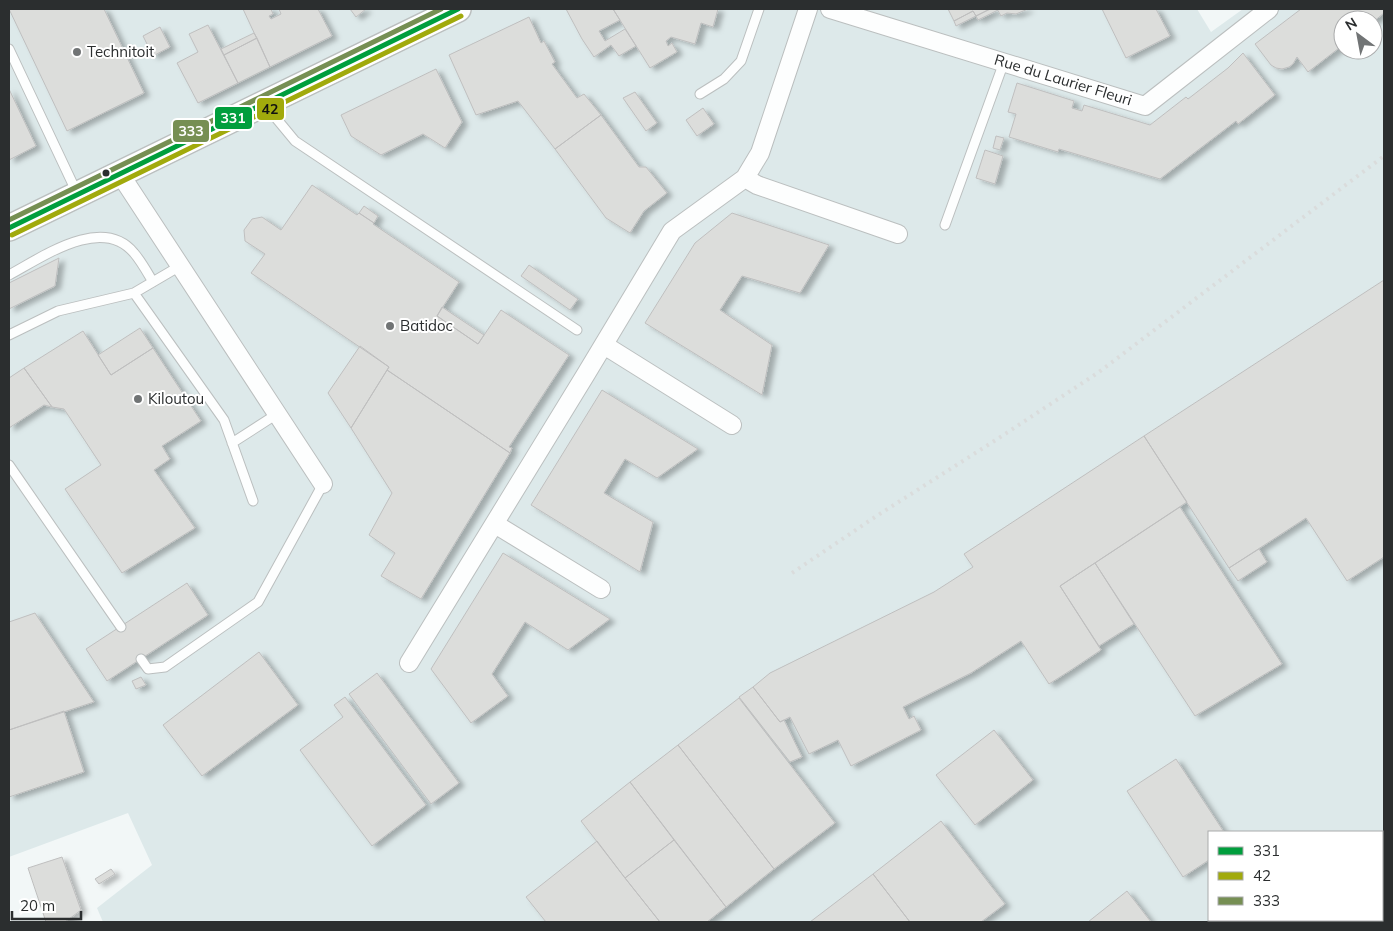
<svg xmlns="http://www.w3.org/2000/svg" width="1393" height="931" viewBox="0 0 1393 931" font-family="Mulish,sans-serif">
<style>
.built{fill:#dde9ea;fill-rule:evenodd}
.building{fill:#dcdddb;stroke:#bfbfbf;filter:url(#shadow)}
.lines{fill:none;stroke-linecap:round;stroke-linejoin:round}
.service-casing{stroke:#bbbfbf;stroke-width:11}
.minor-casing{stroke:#bbbfbf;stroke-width:20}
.tertiary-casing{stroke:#bbbfbf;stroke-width:25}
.secondary-casing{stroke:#bbbfbf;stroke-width:28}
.service{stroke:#fdfefe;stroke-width:9}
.minor{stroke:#fdfefe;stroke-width:18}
.tertiary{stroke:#fdfefe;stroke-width:22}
.secondary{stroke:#fdfefe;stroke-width:25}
.rail{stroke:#dadcdc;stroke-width:4;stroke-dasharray:2.5 5;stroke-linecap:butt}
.bus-1-casing{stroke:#fff;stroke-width:9}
.bus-2-casing{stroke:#fff;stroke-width:9}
.bus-3-casing{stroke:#fff;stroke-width:9}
.bus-1{stroke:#009e3d;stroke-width:5}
.bus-2{stroke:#a1aa0c;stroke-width:5}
.bus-3{stroke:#768f53;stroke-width:5}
.poi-dot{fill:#717475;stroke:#fff;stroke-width:2}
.bus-dot{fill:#2b2e2f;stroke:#fff;stroke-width:2}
.labels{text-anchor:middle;stroke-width:4;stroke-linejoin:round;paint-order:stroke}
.poi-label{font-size:15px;fill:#2b2e2f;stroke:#fff;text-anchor:start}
.street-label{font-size:15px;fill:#2b2e2f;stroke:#fff}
.line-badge{stroke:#fff;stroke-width:2}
.badge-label{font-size:14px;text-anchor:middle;font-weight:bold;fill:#fff}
.pale-badge-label{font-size:14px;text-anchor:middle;font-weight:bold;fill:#111}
</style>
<defs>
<filter id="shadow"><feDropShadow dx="5.5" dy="3" stdDeviation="2.5" flood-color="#0004"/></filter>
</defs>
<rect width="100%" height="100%" fill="#f2f7f7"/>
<path class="built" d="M9,9H1197L1211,32L1243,9H1384V922H103L97,908L152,865L128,813L9,857ZM1343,20H1373V50H1343ZM1209,832H1382V920H1209Z"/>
<path class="building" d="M9,9H104L144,93L67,131Z
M243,9H271L273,14L269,16L271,19L281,14L279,9H318L332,36L270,67Z
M350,9H366L356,17Z
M566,9H613L620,20L599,31L605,41L625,29L636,46L619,56L611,45L594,57L582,39Z
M613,9H718L713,27L701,23L695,44L671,37L666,41L668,46L672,43L677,52L650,68Z
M948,9H990L976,16L973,11L954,21Z
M990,9H997L998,10L978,20L976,16Z
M997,9H1028L1016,14L1007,13L1001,16Z
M1102,9H1156L1170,36L1126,58Z
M1301,9H1384V13L1373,22V20H1343V45L1308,72L1297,57L1293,64L1289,67L1282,69L1276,68L1271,65L1255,44Z
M973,11L976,16L956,26L954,21Z
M529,17L541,43L544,41L555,62L552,64L577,98L584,94L601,115L555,149L518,101L476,115L449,55Z
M208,25L238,83L198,103L177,63L198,52L189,34Z
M160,27L170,47L153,56L143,36Z
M254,33L257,38L224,55L221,49Z
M257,38L270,67L238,83L224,55Z
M1243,53L1275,95L1238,124L1236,121L1160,179L1059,149L1058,152L1009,137L1016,114L1008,112L1017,83L1074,101L1072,108L1082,111L1084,105L1150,125L1186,97L1188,99L1228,68Z
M436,69L462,122L445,148L423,134L381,155L351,136L341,115Z
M9,89L36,146L9,160Z
M635,92L657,123L646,131L623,98Z
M703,108L714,124L697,136L686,120Z
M601,115L639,167H646L667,193L644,211L630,233L606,218L555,149Z
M996,136L1004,138L1000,150L993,148Z
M985,150L1003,156L995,184L976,178Z
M312,185L357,215L359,213L374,223L373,224L459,282L437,316L478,344L501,310L569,355L509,447L512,448L510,453L387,370L389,367L251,273L265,254L245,241L244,230L252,219L262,217L281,230Z
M364,206L378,216L374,223L359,213Z
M732,213L829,245L800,293L742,276L720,310L772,345L762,395L645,323L695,243Z
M59,258L55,286L9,309V283Z
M529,265L578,299L570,310L521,276Z
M1384,280V557L1347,581L1306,518L1229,568L1144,436Z
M442,307L484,335L478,344L437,316Z
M140,328L153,348L111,375L98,355Z
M83,331L111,375L153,348L201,421L162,446L170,459L154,470L195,528L122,573L65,489L101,465L64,409L52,407L24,368Z
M360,346L389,367L351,428L328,393Z
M24,368L52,407L44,405L9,428V378Z
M387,370L510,453L421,599L381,576L395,553L369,535L392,493L351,428Z
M602,390L698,449L657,478L625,459L604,493L653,522L640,572L531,505Z
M1144,436L1187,502L1060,586L1101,650L1071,670L1049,684L1021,641L971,673L903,707L909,719L914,716L921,730L851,766L838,740L809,754L790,717L780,722L753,687L770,673L934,592L973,567L964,554Z
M1180,507L1282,664L1195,716L1095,563Z
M1259,549L1267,562L1238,581L1229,568Z
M503,553L610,619L568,650L525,622L492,674L508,696L471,723L431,669Z
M1095,563L1134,624L1099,646L1060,586Z
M187,583L208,615L107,681L86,649Z
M35,613L94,702L9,730V622Z
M259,652L298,705L202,776L163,725Z
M377,673L459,783L431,804L349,694Z
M141,677L146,685L136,689L132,681Z
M753,687L780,722L784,720L802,757L790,762L739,697Z
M345,697L426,805L372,846L300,750L343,717L334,705Z
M739,698L835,823L774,869L678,745Z
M64,711L84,772L9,797V730Z
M994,730L1033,780L975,825L936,775Z
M678,745L774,869L726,907L630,782Z
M1176,759L1224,832H1209V860L1183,877L1127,791Z
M630,782L674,840L625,878L581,821Z
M941,821L1005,904L981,922H910L873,874Z
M674,840L726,907L707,922H660L625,878Z
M597,841L625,878L660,922H546L526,897Z
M62,857L81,910L65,922H46L28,868Z
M111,869L115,874L99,884L95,879Z
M873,874L910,922H810Z
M1127,891L1151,922H1088Z"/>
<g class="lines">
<defs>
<path id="service" d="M9,49L77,193
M700,94L724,79L741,61L759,9
M266,106L295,141L577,330
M945,225L1004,62
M9,275C41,258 102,214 134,253C141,261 147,272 153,282
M134,293L224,420L253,501
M9,335L58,311L134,293L180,266
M232,443L277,414
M9,465L121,627
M141,659L148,669L165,667L258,602L323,484"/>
<path id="minor" d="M830,9L1145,106L1269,9
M120,174L323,484
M745,178L757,185L898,234
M604,345L732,425
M495,524L601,589
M409,663L586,374L672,231L745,178L760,153L808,9"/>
<path id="tertiary" d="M1382,863L1384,862
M1283,922L1287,920"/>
<path id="secondary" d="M9,228L458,9"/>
</defs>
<use href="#service" class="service-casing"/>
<use href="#minor" class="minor-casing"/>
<use href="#tertiary" class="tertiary-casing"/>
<use href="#secondary" class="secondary-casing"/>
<use href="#service" class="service"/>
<use href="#minor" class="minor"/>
<use href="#tertiary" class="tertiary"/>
<use href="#secondary" class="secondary"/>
<path class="rail" d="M792,573L875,517L1002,436L1099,372L1384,156"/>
<defs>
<path id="bus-1" d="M9,228L458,9"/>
<path id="bus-2" d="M12,235L461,16"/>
<path id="bus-3" d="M9,220L441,9"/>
</defs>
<use href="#bus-1" class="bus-1-casing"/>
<use href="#bus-2" class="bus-2-casing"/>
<use href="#bus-3" class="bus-3-casing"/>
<use href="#bus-1" class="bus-1"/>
<use href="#bus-2" class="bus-2"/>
<use href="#bus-3" class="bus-3"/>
</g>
<g class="poi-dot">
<circle cx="77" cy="52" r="5"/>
<circle cx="390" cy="326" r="5"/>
<circle cx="138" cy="399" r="5"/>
</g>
<circle class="bus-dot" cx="106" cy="173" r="4.5"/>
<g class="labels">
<g class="poi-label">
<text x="87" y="57">Technitoit</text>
<text x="400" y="331">Batidoc</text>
<text x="148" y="404">Kiloutou</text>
</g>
<g class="street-label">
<text transform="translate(1063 80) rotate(17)" y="5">Rue du Laurier Fleuri</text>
</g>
</g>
<g class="line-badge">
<rect x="256" y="97" width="29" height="24" rx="5" fill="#a1aa0c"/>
<rect x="214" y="106" width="39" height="24" rx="5" fill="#009e3d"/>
<rect x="172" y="119" width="38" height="24" rx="5" fill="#768f53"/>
</g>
<g class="badge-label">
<text x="233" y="123">331</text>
<text x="191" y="136">333</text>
</g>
<g class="pale-badge-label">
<text x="270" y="114">42</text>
</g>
<rect width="1393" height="931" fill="none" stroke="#2b2e2f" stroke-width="20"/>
<rect x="1208" y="831" width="175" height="90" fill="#ffffff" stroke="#aaabac"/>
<rect x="1218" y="847" width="25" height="8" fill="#009e3d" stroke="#aaabac"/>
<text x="1253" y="856" font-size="15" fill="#2b2e2f">331</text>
<rect x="1218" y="872" width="25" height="8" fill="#a1aa0c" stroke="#aaabac"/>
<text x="1253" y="881" font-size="15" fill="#2b2e2f">42</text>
<rect x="1218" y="897" width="25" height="8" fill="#768f53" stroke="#aaabac"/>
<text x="1253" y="906" font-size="15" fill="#2b2e2f">333</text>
<g transform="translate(1358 35) rotate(328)"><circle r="24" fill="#ffffff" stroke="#aaabac"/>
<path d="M0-4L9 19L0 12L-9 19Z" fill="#717475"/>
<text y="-8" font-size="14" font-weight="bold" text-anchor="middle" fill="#2b2e2f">N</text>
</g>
<path d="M12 911v8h69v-8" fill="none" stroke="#2b2e2f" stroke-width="2.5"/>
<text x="20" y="911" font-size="15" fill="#2b2e2f" stroke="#ffffff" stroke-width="4" paint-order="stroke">20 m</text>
</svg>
